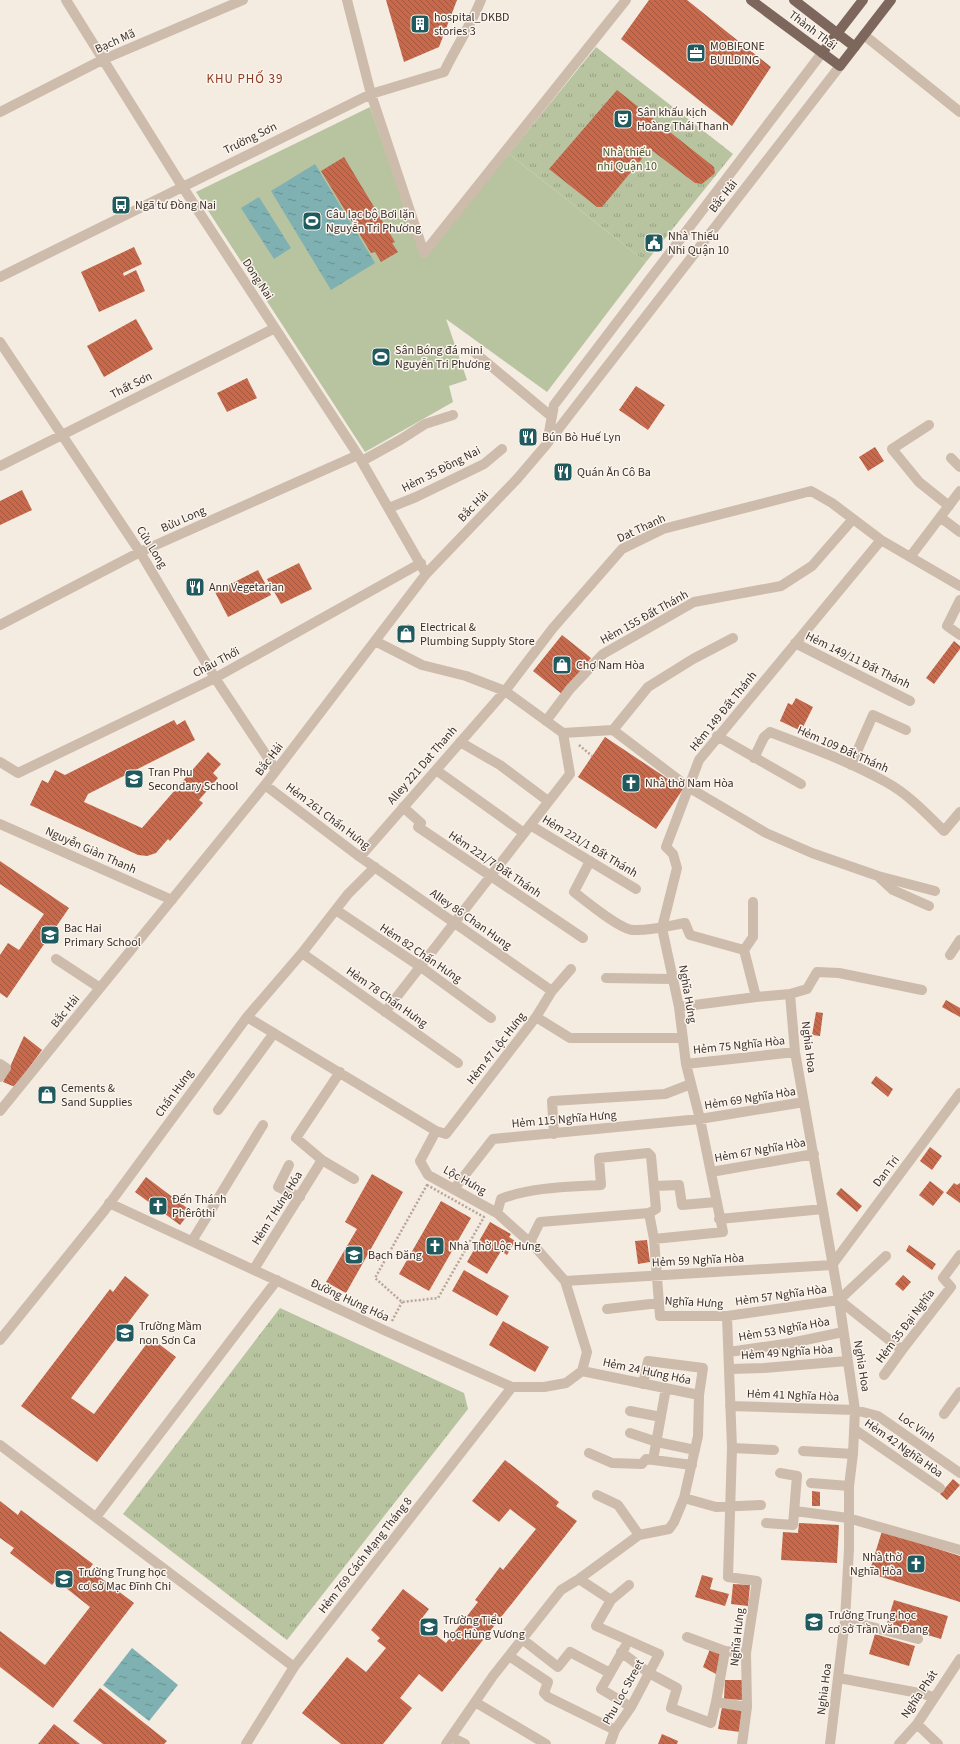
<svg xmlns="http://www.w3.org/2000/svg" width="960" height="1744" viewBox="0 0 960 1744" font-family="'Source Sans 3',sans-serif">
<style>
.grass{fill:url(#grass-tufts)}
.pitch{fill:#b8c4a0}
.water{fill:url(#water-ripples)}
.building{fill:url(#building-back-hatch)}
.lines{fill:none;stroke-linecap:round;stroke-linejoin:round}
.path{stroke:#b9a596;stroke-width:2.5;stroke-dasharray:2 2;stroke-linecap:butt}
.minor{stroke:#cdbbac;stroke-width:10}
.major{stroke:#7d675c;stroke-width:10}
.labels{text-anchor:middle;stroke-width:3;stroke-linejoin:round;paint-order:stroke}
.poi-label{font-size:12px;fill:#3b302b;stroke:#fbf5ee;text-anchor:start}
.street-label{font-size:12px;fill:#3b302b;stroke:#fbf5ee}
.park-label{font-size:12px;fill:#4a5a2e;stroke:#fbf5ee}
.neighbourhood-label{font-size:13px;letter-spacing:1px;fill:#8c3b22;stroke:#fbf5ee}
</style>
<defs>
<pattern id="grass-tufts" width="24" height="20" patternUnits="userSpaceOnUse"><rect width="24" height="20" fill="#b8c4a0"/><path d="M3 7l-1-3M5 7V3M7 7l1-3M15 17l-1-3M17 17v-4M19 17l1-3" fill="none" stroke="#97a083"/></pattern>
<pattern id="water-ripples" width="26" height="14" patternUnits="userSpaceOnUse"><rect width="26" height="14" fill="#7fb0b2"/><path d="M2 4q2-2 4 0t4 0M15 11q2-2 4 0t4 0" fill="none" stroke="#699091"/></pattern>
<pattern id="building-back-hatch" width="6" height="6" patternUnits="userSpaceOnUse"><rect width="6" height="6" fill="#c8694b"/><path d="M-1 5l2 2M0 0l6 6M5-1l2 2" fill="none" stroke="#a4573f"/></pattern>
</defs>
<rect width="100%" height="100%" fill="#f4ebe1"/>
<path class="grass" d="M596,47L733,154L646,262L509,154Z
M280,1308L464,1393L468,1409L287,1640L123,1514Z"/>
<path class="pitch" d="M370,107L422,257L509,154L646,262L547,392L446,319L467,380L449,386L453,402L365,452L196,192Z"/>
<path class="water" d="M315,164L375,263L331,290L271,191Z
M259,197L291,248L274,259L241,208Z
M132,1648L178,1685L149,1721L103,1685Z"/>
<path class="building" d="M386,0H457L439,47L404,62Z
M649,0H687L771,67L732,126L621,39Z
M617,90L714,167L715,173L702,184L695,183L650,149L602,207H597L549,169Z
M344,157L395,242L392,243L398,252L381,262L375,252L371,253L321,171Z
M134,247L142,264L123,273L124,276L136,270L145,291L99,312L81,272Z
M136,319L153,349L104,377L87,346Z
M247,378L257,398L227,412L217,393Z
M636,386L665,405L648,430L619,410Z
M875,447L884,461L868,471L859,457Z
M22,490L32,510L0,525V501Z
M299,563L312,589L281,604L267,579Z
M258,570L271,595L228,617L215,592Z
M408,624L413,628L404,644L398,640Z
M562,635L591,658L562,694L533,671Z
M954,641L960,646V649L934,684L926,678Z
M796,698L813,707L801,731L780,721L788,703L792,705Z
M174,720L177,725L185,720L195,740L88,794L84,802L142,828L208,752L221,764L213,773L218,778L199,800L203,803L170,841L168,839L156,853L147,856L138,855L30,805L42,780L48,783L55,770L65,775Z
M605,737L683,789L656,829L578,777Z
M0,861L69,908L7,998L0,993V955L8,943L19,950L44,914L0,884Z
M946,1000L960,1008V1017L942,1007Z
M816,1012L823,1013L820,1036L812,1035Z
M24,1036L42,1050L15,1087L3,1082Z
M876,1076L893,1089L888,1097L871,1083Z
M46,1090L52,1095L49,1099L43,1094Z
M930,1147L942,1156L932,1170L920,1161Z
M372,1174L403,1192L346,1293L326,1282L357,1229L345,1222Z
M146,1177L191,1211L180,1225L135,1192Z
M930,1181L944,1192L933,1206L919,1195Z
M954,1183L957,1185L960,1183V1203L946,1193Z
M841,1188L862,1206L857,1212L836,1194Z
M441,1201L471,1218L429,1291L399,1274Z
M490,1222L511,1234L509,1237L515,1241L507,1255L501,1251L487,1274L467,1262Z
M647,1240L650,1262L638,1264L635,1241Z
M909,1245L936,1264L932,1270L906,1251Z
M464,1270L509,1296L497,1316L452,1291Z
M903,1275L911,1282L903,1291L895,1284Z
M125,1276L149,1295L71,1398L94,1414L151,1338L176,1357L97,1462L21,1406L110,1289L113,1292Z
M503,1321L549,1347L535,1372L489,1345Z
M505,1460L559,1502L556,1506L577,1521L442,1692L419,1674L400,1698L412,1708L383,1744H341L302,1713L347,1657L366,1672L386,1648L377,1641L380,1638L371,1630L403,1589L429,1609L419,1622L446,1643L478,1602L475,1600L500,1567L503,1570L536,1529L510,1509L499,1522L472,1501Z
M953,1479L960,1485L947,1500L940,1494Z
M812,1491L820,1492V1506H812Z
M0,1501L18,1515L21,1510L93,1564L89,1569L134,1603L53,1708L0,1667V1631L45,1665L90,1607L56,1580L52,1585L10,1553L14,1548L0,1538Z
M799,1523L839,1525L837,1563L781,1560L783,1532L798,1533Z
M882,1531L960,1556V1602L869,1573Z
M702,1575L713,1578L710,1589L729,1594L725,1606L695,1597Z
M733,1584L750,1585L748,1606L731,1604Z
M894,1600L948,1616L941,1639L887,1623Z
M875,1634L915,1646L909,1666L869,1654Z
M710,1649L721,1654L716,1674L703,1667Z
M725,1680H744L743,1700L724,1699Z
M100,1688L167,1741L164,1744H103L73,1721Z
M722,1707L744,1711L740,1732L718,1729Z
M54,1724L80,1744H38Z
M662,1734L678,1741L677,1744H658Z"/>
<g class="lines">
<path class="path" d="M579,745L592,756
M427,1185L484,1217L438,1298L402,1302L375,1278Z
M392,1321L402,1302"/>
<path class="minor" d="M66,0L182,186L358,455L426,574
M347,0L371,94L424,253L626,0
M864,35L960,112
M0,112L102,60L243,0
M0,277L371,94L444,72C456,47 471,25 481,0
M0,342L140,552L215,678L276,770
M474,352L552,417
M929,425L892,449L919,482L949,506
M547,443L554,405L822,53
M951,458L960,467
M362,461L400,440L425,424L453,415
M0,466L275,328
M389,508L416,497L484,464L502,449
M940,517L960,532
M910,557L960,491
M960,600L947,626L960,635
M0,625L140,552L358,455
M375,641L422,665L466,676L505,691L553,628L622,549L663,529L811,491L832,503L881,540L960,586
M795,643L910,701
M546,721L570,689L603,654L694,602L781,586L812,566L853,519
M613,730L648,687L693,659L733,638
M717,736L801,784
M460,742L500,765L548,801
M754,758L764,737L770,732C809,747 849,761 886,782C908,794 926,813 944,831L960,812
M0,762L18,773L215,678L421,563
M851,765L873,715L906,730
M436,770L524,833
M265,785L360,857L552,991
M403,807L421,823L418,827L583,938
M0,824L172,900
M530,825L636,889
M360,857L505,691L563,733L613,730L688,787L766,833L812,853L878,876L935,891
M590,861L574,892C586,901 619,929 633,930C650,931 669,926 685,923L690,935L744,950L756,997
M879,877L893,890L929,906
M336,910L421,967L491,1018
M744,950L753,937V902
M302,953L458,1063
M950,955L960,940
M56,959L100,988
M606,978L672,979
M790,994L795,1052L839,1300L855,1410L853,1454L849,1486V1549L845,1620L830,1744
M679,1007L756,997L790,994L807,989L817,972L839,973L922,990
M385,1012L570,774L563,733
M247,1017L436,1131L446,1134L536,1017L552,991L571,969
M536,1017L570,1038H683
M0,1064L6,1068L0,1077
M686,1064L795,1052
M340,1072L296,1138L322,1160L354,1179
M218,1110L274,1033
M0,1111L265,785L426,574L517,479L546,445L840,66
M436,1131L420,1161L428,1175L497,1213L536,1248L565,1281L587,1352L582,1371
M554,1134L552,1101L665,1094L691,1084
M289,1165L278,1187L300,1197
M711,1172L814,1154
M655,1186L679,1185L682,1205L716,1202
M454,1189L493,1139L700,1119L804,1102
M109,1203L386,1331L512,1387H544L566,1383L582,1371
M497,1213L501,1199C531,1187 568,1187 601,1185L599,1158L648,1153L651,1156L656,1209L649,1213
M719,1219L823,1209
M192,1241L263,1125
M530,1242L540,1222L649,1213L654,1239
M832,1265L960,1093
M254,1269L322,1160
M565,1281L832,1265
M839,1300L902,1350
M839,1300L886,1256
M607,1309L659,1303
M727,1316L839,1300
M0,1340L104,1211L247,1017L302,953L348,894L375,867
M729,1352L791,1343L843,1332
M730,1369L764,1368L847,1361
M884,1375L902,1350L951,1287L943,1278L960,1255
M643,1384L648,1361L703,1368L699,1395
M730,1406L855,1410L878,1416L960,1473
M630,1411L661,1417
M944,1414L960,1392
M854,1429L940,1488
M630,1433L657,1442L695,1450
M0,1445L294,1667
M732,1448L774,1450
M803,1451L853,1454
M589,1453L612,1463L642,1464L646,1459L692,1465
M653,1460L666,1388
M811,1483L849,1486
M597,1495L618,1505L639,1535
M684,1498L716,1507L761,1505
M795,1511L848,1518L960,1550
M96,1517L277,1280
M766,1523L793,1525L797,1476L780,1473
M579,1579L611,1600
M845,1620L918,1639
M687,1637L725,1651L746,1653
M522,1639L558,1667L570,1652L610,1673
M625,1647L601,1689L631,1707
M621,1652L649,1673L677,1688L671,1708L711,1723L716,1702L747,1707
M509,1656L548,1682L544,1693L548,1697L615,1730
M839,1678L924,1694L933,1697
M475,1702L546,1744
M716,1702L725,1651
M917,1724L938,1744
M451,1737L465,1744
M246,1744L294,1667L512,1387
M446,1744L493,1676L561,1590L579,1579L639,1535L669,1529L674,1522L684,1498L698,1436L699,1395L582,1371
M610,1744L615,1730L631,1707L659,1654L596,1626L611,1600L629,1585
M742,1744L747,1707L746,1653L757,1581L728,1577L732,1448L727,1316H660L654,1239L723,1232L700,1119L686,1064L679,1007L662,928L677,868L673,854L666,847L699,760L881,540
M899,1744L917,1724L960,1659"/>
<path class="major" d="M751,0L840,66L891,0
M794,0L855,47
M822,53L863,0"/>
</g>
<defs>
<symbol id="building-square" viewBox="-11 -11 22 22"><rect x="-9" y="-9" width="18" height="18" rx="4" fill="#1f5a5e" stroke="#fbf5ee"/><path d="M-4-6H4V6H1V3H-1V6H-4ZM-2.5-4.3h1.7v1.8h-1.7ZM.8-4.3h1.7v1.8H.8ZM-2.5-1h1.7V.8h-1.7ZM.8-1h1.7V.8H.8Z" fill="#fff"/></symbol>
<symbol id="office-square" viewBox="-11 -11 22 22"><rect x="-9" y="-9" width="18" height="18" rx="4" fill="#1f5a5e" stroke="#fbf5ee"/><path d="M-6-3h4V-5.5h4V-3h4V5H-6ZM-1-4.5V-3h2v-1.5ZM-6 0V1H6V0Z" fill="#fff"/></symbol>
<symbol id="theatre-square" viewBox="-11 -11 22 22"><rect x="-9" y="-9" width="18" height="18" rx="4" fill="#1f5a5e" stroke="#fbf5ee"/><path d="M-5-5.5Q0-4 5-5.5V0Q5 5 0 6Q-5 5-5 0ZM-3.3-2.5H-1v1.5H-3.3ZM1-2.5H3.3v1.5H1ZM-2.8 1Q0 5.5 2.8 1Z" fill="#fff"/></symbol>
<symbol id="bus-square" viewBox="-11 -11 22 22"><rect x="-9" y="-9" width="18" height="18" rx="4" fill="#1f5a5e" stroke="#fbf5ee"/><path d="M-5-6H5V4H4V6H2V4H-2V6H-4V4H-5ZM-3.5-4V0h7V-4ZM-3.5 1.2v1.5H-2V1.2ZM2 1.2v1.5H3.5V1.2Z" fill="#fff"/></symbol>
<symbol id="stadium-square" viewBox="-11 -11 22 22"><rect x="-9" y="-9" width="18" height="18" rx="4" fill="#1f5a5e" stroke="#fbf5ee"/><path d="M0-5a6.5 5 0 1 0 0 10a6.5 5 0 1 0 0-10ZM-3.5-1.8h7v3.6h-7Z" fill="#fff"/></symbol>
<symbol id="civic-square" viewBox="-11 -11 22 22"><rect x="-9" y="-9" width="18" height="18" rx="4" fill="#1f5a5e" stroke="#fbf5ee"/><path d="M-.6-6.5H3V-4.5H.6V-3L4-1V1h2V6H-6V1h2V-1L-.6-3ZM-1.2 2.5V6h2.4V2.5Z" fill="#fff"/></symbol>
<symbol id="restaurant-square" viewBox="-11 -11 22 22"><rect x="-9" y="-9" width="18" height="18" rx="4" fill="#1f5a5e" stroke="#fbf5ee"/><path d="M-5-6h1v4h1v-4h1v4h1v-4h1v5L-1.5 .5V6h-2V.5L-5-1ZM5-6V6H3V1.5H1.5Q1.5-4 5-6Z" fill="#fff"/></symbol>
<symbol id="shop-square" viewBox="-11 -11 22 22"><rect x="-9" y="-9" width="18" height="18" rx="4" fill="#1f5a5e" stroke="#fbf5ee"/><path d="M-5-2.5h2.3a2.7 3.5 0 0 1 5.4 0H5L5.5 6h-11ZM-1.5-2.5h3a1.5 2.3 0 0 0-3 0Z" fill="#fff"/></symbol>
<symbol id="school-square" viewBox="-11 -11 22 22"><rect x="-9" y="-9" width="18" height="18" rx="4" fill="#1f5a5e" stroke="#fbf5ee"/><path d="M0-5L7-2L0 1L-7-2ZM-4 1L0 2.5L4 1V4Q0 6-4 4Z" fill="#fff"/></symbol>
<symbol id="church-square" viewBox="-11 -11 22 22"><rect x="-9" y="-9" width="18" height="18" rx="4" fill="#1f5a5e" stroke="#fbf5ee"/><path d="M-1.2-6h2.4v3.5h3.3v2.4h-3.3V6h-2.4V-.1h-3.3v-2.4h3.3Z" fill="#fff"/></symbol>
</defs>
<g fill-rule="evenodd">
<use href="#building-square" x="409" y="13" width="22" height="22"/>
<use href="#office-square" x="685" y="42" width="22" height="22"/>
<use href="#theatre-square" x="612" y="108" width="22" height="22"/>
<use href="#bus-square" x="110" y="194" width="22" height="22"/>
<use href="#stadium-square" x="301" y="210" width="22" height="22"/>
<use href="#civic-square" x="643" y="232" width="22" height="22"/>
<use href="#stadium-square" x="370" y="346" width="22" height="22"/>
<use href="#restaurant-square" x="517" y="426" width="22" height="22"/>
<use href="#restaurant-square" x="552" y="461" width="22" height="22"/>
<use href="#restaurant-square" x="184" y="576" width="22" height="22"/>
<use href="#shop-square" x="395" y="623" width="22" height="22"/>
<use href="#shop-square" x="551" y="654" width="22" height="22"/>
<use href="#school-square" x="123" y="768" width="22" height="22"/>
<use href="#church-square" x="620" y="772" width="22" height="22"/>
<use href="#school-square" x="39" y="924" width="22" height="22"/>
<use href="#shop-square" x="36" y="1084" width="22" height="22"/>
<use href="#church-square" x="147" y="1195" width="22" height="22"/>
<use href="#church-square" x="424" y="1235" width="22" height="22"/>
<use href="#school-square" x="343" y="1244" width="22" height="22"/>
<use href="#school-square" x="114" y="1322" width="22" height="22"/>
<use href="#church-square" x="905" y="1553" width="22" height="22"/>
<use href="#school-square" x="53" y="1568" width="22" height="22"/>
<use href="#school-square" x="803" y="1611" width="22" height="22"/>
<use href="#school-square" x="418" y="1616" width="22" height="22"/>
</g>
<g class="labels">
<g class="poi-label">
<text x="434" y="21">hospital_DKBD<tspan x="434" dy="14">stories 3</tspan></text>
<text x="710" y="50">MOBIFONE<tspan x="710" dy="14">BUILDING</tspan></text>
<text x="637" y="116">Sân khấu kịch<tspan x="637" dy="14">Hoàng Thái Thanh</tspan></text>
<text x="135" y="209">Ngã tư Đồng Nai</text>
<text x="326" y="218">Câu lạc bộ Bơi lặn<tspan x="326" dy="14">Nguyễn Tri Phương</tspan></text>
<text x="668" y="240">Nhà Thiếu<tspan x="668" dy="14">Nhi Quận 10</tspan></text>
<text x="395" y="354">Sân Bóng đá mini<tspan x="395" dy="14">Nguyễn Tri Phương</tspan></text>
<text x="542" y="441">Bún Bò Huế Lyn</text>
<text x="577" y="476">Quán Ăn Cô Ba</text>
<text x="209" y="591">Ann Vegetarian</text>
<text x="420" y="631">Electrical &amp;<tspan x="420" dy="14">Plumbing Supply Store</tspan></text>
<text x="576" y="669">Chợ Nam Hòa</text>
<text x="148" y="776">Tran Phu<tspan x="148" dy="14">Secondary School</tspan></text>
<text x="645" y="787">Nhà thờ Nam Hòa</text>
<text x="64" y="932">Bac Hai<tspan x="64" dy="14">Primary School</tspan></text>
<text x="61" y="1092">Cements &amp;<tspan x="61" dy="14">Sand Supplies</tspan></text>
<text x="172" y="1203">Đến Thánh<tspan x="172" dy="14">Phêrôthi</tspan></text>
<text x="449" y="1250">Nhà Thờ Lộc Hưng</text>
<text x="368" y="1259">Bạch Đăng</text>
<text x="139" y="1330">Trường Mầm<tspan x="139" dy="14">non Sơn Ca</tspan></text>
<text x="902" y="1561" text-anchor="end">Nhà thờ<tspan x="902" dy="14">Nghĩa Hòa</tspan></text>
<text x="78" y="1576">Trường Trung học<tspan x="78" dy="14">cơ sở Mạc Đĩnh Chi</tspan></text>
<text x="828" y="1619">Trường Trung học<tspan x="828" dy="14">cơ sở Trần Văn Đang</tspan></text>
<text x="443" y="1624">Trường Tiểu<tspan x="443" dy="14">học Hùng Vương</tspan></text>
</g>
<g class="street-label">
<text transform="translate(813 30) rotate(37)" y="4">Thành Thái</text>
<text transform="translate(115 41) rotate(-24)" y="4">Bạch Mã</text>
<text transform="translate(250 138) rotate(-26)" y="4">Trường Sơn</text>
<text transform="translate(723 196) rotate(-52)" y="4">Bắc Hải</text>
<text transform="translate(258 279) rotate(57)" y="4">Dong Nai</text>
<text transform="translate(131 385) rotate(-27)" y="4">Thất Sơn</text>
<text transform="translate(441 469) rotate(-27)" y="4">Hẻm 35 Đồng Nai</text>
<text transform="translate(473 506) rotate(-46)" y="4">Bắc Hải</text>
<text transform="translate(183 519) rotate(-24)" y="4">Bửu Long</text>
<text transform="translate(641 528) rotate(-25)" y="4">Dat Thanh</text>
<text transform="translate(152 547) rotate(58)" y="4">Cửu Long</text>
<text transform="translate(644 617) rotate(-29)" y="4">Hẻm 155 Đất Thánh</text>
<text transform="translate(858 660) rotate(26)" y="4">Hẻm 149/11 Đất Thánh</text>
<text transform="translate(216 662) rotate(-28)" y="4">Châu Thới</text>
<text transform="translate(723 711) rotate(-51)" y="4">Hẻm 149 Đất Thánh</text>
<text transform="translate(843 749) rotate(24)" y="4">Hẻm 109 Đất Thánh</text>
<text transform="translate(269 759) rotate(-53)" y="4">Bắc Hải</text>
<text transform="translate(422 765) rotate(-49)" y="4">Alley 221 Dat Thanh</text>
<text transform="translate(328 816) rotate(37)" y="4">Hẻm 261 Chấn Hưng</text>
<text transform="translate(590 846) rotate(31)" y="4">Hẻm 221/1 Đất Thánh</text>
<text transform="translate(91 850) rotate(24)" y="4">Nguyễn Giàn Thanh</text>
<text transform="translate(495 864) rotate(34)" y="4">Hẻm 221/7 Đất Thánh</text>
<text transform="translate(471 919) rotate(35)" y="4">Alley 86 Chan Hung</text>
<text transform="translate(421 953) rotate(34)" y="4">Hẻm 82 Chấn Hưng</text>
<text transform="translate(688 994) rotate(80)" y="4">Nghĩa Hưng</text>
<text transform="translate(387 997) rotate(35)" y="4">Hẻm 78 Chấn Hưng</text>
<text transform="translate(65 1011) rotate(-51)" y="4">Bắc Hải</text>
<text transform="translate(739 1045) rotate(-6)" y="4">Hẻm 75 Nghĩa Hòa</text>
<text transform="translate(809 1047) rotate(83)" y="4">Nghia Hoa</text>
<text transform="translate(496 1048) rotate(-52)" y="4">Hẻm 47 Lộc Hưng</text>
<text transform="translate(174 1093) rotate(-54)" y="4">Chấn Hưng</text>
<text transform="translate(750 1098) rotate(-9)" y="4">Hẻm 69 Nghĩa Hòa</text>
<text transform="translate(564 1119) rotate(-5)" y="4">Hẻm 115 Nghĩa Hưng</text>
<text transform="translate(760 1150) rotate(-10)" y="4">Hẻm 67 Nghĩa Hòa</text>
<text transform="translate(886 1171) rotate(-53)" y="4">Dan Tri</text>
<text transform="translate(465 1180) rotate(29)" y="4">Lộc Hưng</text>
<text transform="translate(277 1208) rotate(-58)" y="4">Hẻm 7 Hưng Hóa</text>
<text transform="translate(698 1260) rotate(-3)" y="4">Hẻm 59 Nghĩa Hòa</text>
<text transform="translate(781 1295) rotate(-8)" y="4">Hẻm 57 Nghĩa Hòa</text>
<text transform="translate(350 1300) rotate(25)" y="4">Đường Hưng Hóa</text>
<text transform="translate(694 1302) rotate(3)" y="4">Nghĩa Hưng</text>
<text transform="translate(905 1326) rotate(-53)" y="4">Hẻm 35 Đại Nghĩa</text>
<text transform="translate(784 1329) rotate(-10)" y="4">Hẻm 53 Nghĩa Hòa</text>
<text transform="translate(787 1352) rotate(-4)" y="4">Hẻm 49 Nghĩa Hòa</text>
<text transform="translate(862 1366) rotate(81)" y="4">Nghia Hoa</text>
<text transform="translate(647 1371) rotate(12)" y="4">Hẻm 24 Hưng Hóa</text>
<text transform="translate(793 1395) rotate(2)" y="4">Hẻm 41 Nghĩa Hòa</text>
<text transform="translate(917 1427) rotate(35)" y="4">Loc Vinh</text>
<text transform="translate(904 1448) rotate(35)" y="4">Hẻm 42 Nghĩa Hòa</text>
<text transform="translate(365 1555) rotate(-52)" y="4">Hẻm 769 Cách Mạng Tháng 8</text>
<text transform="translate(737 1637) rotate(-84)" y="4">Nghĩa Hưng</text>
<text transform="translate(824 1689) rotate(-83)" y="4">Nghia Hoa</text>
<text transform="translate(623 1692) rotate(-61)" y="4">Phu Loc Street</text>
<text transform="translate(919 1694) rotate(-56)" y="4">Nghĩa Phát</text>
</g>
<g class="park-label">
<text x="627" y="156">Nhà thiếu<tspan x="627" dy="14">nhi Quận 10</tspan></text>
</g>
<g class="neighbourhood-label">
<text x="245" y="83">KHU PHỐ 39</text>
</g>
</g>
</svg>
